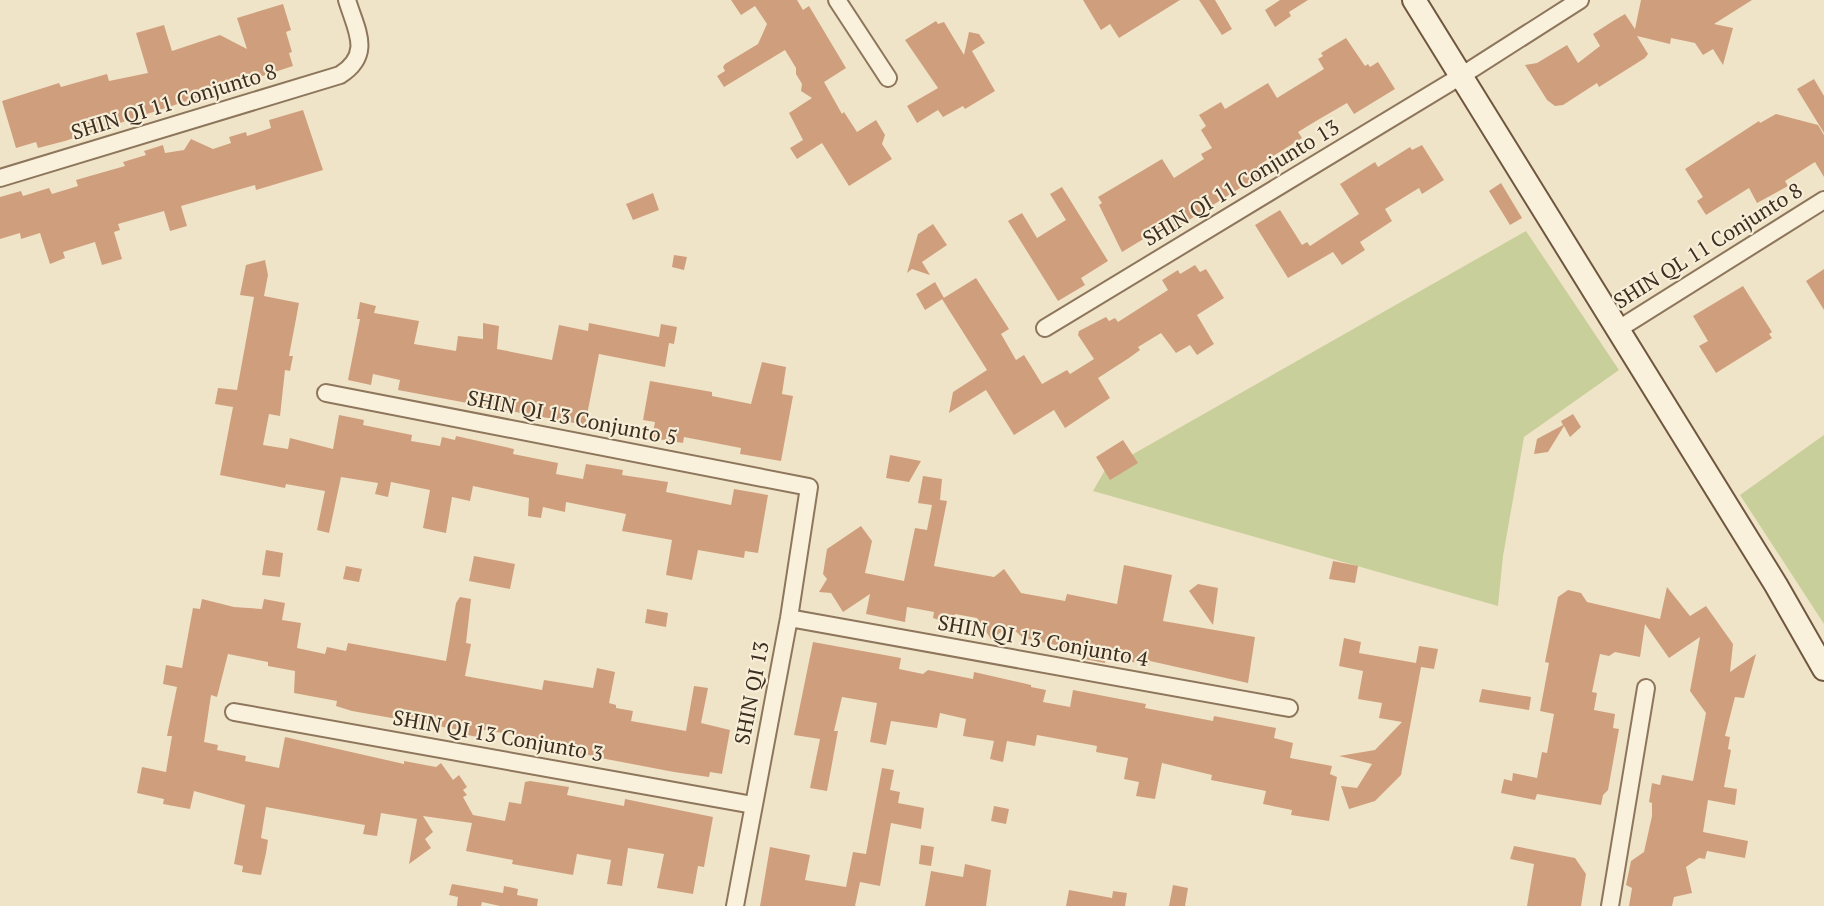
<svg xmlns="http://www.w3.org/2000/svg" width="1824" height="906" viewBox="0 0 1824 906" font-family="'PT Serif',serif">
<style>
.green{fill:#c9cf9b}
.building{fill:#cf9f7d}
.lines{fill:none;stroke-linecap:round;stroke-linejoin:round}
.street-casing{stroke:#8d765c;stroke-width:20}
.secondary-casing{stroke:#6f573f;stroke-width:26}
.street{stroke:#faf1dc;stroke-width:16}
.secondary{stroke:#faf1dc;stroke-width:22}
.labels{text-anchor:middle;stroke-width:4.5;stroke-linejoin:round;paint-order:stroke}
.street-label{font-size:21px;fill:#3d2e20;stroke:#f7eed8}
</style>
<rect width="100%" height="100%" fill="#f0e4c8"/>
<path class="green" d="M1526,231L1619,370L1524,437L1503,556L1498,606L1093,491L1105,470Z
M1824,435V624L1740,495Z"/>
<path class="building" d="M731,0H797L803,10L809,6L846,68L824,82L842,114L844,112L857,132L876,120L885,135L882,144L892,159L849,186L822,143L797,159L790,148L803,140L789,113L812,98L801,91L802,84L796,74V68L785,50L724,87L717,76L725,71L723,67L725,64L758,44L767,24L755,6L741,15Z
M1083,0H1180L1119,38L1110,24L1101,30Z
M1199,0H1215L1232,29L1222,35Z
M1280,0H1308L1289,12L1291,16L1275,27L1265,10Z
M1641,0H1752L1714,24L1733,28L1723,65L1713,49L1703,55L1695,43L1671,38L1670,44L1637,36L1648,54L1645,58L1599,87L1597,83L1563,105L1555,106L1547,100L1525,65L1537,63L1567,45L1578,63L1600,46L1593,34L1613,21L1625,14L1635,29Z
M283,4L291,30L286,32L292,52L289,53L293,66L65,141L38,148L36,142L16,148L2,101L59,83L61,87L107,74L109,81L148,73L136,33L164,25L172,51L220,35L247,49L237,18Z
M936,21L938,24L944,22L964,55L969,32L979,34L985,43L972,51L995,91L965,109L963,106L943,117L938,110L917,123L907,106L938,88L905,40Z
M1346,38L1365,66L1368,64L1370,67L1378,62L1395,89L1354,114L1347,103L1316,121L1298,132L1302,138L1259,165L1264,173L1165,235L1160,229L1122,252L1099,205L1102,203L1098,197L1162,159L1174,178L1204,159L1201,154L1212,148L1201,130L1206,126L1199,115L1221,102L1225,109L1268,83L1277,98L1324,69L1318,59L1323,56L1321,53Z
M1814,79L1824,96V133L1797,89Z
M303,110L323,170L256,190L255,185L181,206L187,226L170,231L164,211L118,224L120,230L114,232L122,259L102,265L95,242L63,252L65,258L50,264L40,233L21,239L20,233L0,239V197L21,191L23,196L49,188L52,194L78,186L76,180L125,166L123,162L146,155L144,151L163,145L165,153L184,150L191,139L213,149L231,143L229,137L246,132L247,136L271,128L269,120Z
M1776,114L1818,125L1824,135V177L1815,162L1785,181L1788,186L1757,203L1749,188L1706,215L1697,201L1703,197L1685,169L1759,121L1760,123Z
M1422,145L1444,180L1422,194L1419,188L1385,209L1392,221L1360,242L1365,250L1342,265L1333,252L1288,278L1255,225L1280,210L1302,245L1307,242L1310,246L1359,214L1340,184L1375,162L1378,167L1410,147L1412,150Z
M1501,183L1522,218L1510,225L1489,191Z
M1062,187L1108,261L1081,278L1085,285L1058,301L1008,221L1022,213L1037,238L1066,220L1050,194Z
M653,193L659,210L633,220L626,204Z
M933,224L947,245L922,262L930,275L912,269L907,273L918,234Z
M674,255L687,257L684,270L672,267Z
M265,260L268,275L264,296L299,303L289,356H293L290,371L285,370L280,416L269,414L263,445L288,449L290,438L333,449L339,415L364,420L363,425L412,435L411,441L440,446L442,437L455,440L456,436L514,449L513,454L558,463L556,474L583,479L586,464L623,470L622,475L668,482L666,492L731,505L734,489L768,495L758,553L745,551L744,558L698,550L692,580L666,575L672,540L622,531L626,514L566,502L565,512L543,507L541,518L528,516L529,498L473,486L470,501L452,497L446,533L423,528L430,490L391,482L388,497L375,494L378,483L341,477L329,533L317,530L325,491L286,484L285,488L220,475L233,407L215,404L218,388L237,390L254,297L240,295L246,265Z
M1195,265L1200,272L1206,269L1224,298L1197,315L1214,344L1197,355L1190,345L1176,353L1161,333L1138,347L1140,350L1129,358L1098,378L1110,398L1065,428L1054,410L1014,435L986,390L949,413L953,392L987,370L942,299L976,278L1009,329L1001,334L1016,360L1024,355L1042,384L1067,370L1070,374L1094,359L1078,335L1079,331L1106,317L1109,321L1115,318L1118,322L1168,290L1162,280L1178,270L1180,274Z
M1824,269V310L1806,281Z
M935,282L944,298L925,310L916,294Z
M1743,286L1772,332L1769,334L1772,338L1716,373L1699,346L1708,341L1693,316Z
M360,302L376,306L374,313L419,321L414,344L456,351L458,336L483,339V323L499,326L497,349L552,360L559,325L588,331L589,323L659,337L661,324L677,327L674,344L669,343L665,367L599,354L585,425L398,390L400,380L373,374L371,385L348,380L360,319H357Z
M762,362L786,367L782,394L793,396L781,461L740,454L741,448L684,437L683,443L652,438L655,422L643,420L650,381L712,392V396L751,404Z
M1573,414L1581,427L1570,437L1564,426L1548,452L1534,454L1537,439L1563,425L1561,421Z
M1123,440L1138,463L1110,480L1096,457Z
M890,455L921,461L909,482L886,478Z
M923,476L942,479L940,500L947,501L934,566L994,577L1004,569L1021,593L1065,601L1067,594L1117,604L1124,565L1172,575L1163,621L1255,637L1248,683L1150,661L1149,665L1106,657L1105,663L1084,659V656L1069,652L1070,648L1023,638L1010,626L991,639L977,618L955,614L951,630L937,627L939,620L933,618L934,612L907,607L905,622L866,614L870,594L843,612L831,593L819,592L827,579L823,574L827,549L861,526L872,541L865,573L904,581L915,528L927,530L932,505L918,503Z
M266,550L283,553L280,577L262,575Z
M474,556L515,564L510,589L469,581Z
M1333,561L1358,566L1355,583L1329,579Z
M346,566L362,569L359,582L343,579Z
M1198,584L1218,588L1213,625L1189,591Z
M1667,587L1690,616L1706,606L1733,644L1730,672L1756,654L1744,698L1735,697L1725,736L1730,737L1728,749L1731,750L1724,787L1737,789L1735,805L1708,800L1703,832L1748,841L1745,858L1707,851L1705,859L1699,858L1686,867L1692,893L1674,897L1672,906H1629L1632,888L1626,885L1631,861L1644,852L1652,816V803L1649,802L1652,783L1660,785L1662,775L1693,781L1706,713L1690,691L1700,637L1669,658L1645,624L1640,657L1615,652L1609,656L1600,654L1592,692L1597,693L1594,710L1615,714L1613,728L1619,729L1608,790L1603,795L1601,805L1537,794L1535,800L1501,793L1504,779L1512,781L1513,773L1537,778L1542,752L1547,753L1554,714L1540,711L1549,663L1545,662L1558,597L1568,590L1581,593L1587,602L1660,619Z
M460,597L471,599L466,643L471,644L465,676L542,690L544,680L593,688L597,668L615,672L609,703L616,705V708L633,711L631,721L686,731L694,686L708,688L701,723L730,730L722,774L710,772L709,777L674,772L606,759L580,753L581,748L533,738L478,729L477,737L459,733L460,730L352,711L336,706L337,701L294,693L295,671L268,666V662L228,654L217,697L211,695L204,742L218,745L217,750L246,756L245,761L279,768L285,737L404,764V761L436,767L441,763L453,780L459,775L467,787L463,790L467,795L463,797L473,815L505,821L509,802L521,804L525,782L530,781L569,787L567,795L624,806L625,799L713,817L704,867L698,866L693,894L657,888L664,854L628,848L622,886L607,884L611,860L577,854L573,875L512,864L513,860L466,851L472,823L423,816L433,832L425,839L431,848L409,864L417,819L381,813L377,836L363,834L365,825L266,807L261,838L268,840L266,853L261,875L254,874L242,872L243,866L234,864L245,805L194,791L190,809L163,804L164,799L137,793L142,767L166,772L172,736H167L177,687L163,684L166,665L182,668L193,608L200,609L202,599L234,607L262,609L264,599L285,603L282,620L301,623L297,648L325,654L327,647L346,651L348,643L446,661L456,603Z
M647,609L668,613L666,627L645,623Z
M1344,638L1361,642L1359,653L1416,663L1419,646L1438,649L1434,669L1421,667L1401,775L1375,801L1349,809L1341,786L1357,788L1372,764L1339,756L1375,750L1402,722L1379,718L1382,703L1358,699L1363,671L1339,666Z
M813,642L901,658L899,669L923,674L928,670L973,679L974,672L1031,685V687L1046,690L1043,702L1070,707L1073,690L1146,704L1145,708L1213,721L1214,716L1276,728L1274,738L1293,743L1290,758L1332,766L1330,774L1337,777L1329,821L1291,815L1292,810L1263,804L1266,791L1211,780L1212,775L1162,763L1155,799L1136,796L1139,782L1124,779L1128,758L1096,752L1097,746L1037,735L1035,746L1007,741L1003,762L990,759L994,741L963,736L966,719L940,713L937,728L891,721L886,745L870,742L877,703L842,697L834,731H838L827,791L810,788L820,739L794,735Z
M1482,689L1531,697L1529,710L1479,702Z
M882,768L894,770L890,790L900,792L898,803L924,808L921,829L891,823L880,886L860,882L855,906H760L770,847L810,855L805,880L846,887L853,852L866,854Z
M994,806L1009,809L1006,824L991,821Z
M921,845L934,847L931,866L919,864Z
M1514,846L1575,858L1586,874L1581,906H1527L1534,864L1510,859Z
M965,864L991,870L986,906H925L931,871L963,877Z
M452,884L503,893L504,886L518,889L517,895L538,899L537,906H500L482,902L481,906H457L458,897L449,895Z
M1173,885L1188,888L1185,906H1169Z
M1069,890L1112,898L1113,891L1127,893L1125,906H1066Z"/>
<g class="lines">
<defs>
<path id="street" d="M837,0L888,78
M0,178L340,75C373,54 356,30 347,0
M1045,328L1461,76L1580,0
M1617,330L1824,200
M326,393L809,487L789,618L735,906
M789,618L1289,708
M234,712L753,805
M1610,906L1646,688"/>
<path id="secondary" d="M1414,0L1776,585L1824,669"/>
</defs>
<use href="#street" class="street-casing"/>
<use href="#secondary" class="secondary-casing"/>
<use href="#street" class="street"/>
<use href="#secondary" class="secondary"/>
</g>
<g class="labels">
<g class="street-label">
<text transform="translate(174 102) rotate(-17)" y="7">SHIN QI 11 Conjunto 8</text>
<text transform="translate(1241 183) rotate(-31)" y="7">SHIN QI 11 Conjunto 13</text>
<text transform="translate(1708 246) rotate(-32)" y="7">SHIN QL 11 Conjunto 8</text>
<text transform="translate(572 418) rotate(11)" y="7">SHIN QI 13 Conjunto 5</text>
<text transform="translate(1043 641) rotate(10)" y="7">SHIN QI 13 Conjunto 4</text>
<text transform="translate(752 693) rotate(-79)" y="7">SHIN QI 13</text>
<text transform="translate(498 736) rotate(10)" y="7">SHIN QI 13 Conjunto 3</text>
</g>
</g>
</svg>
